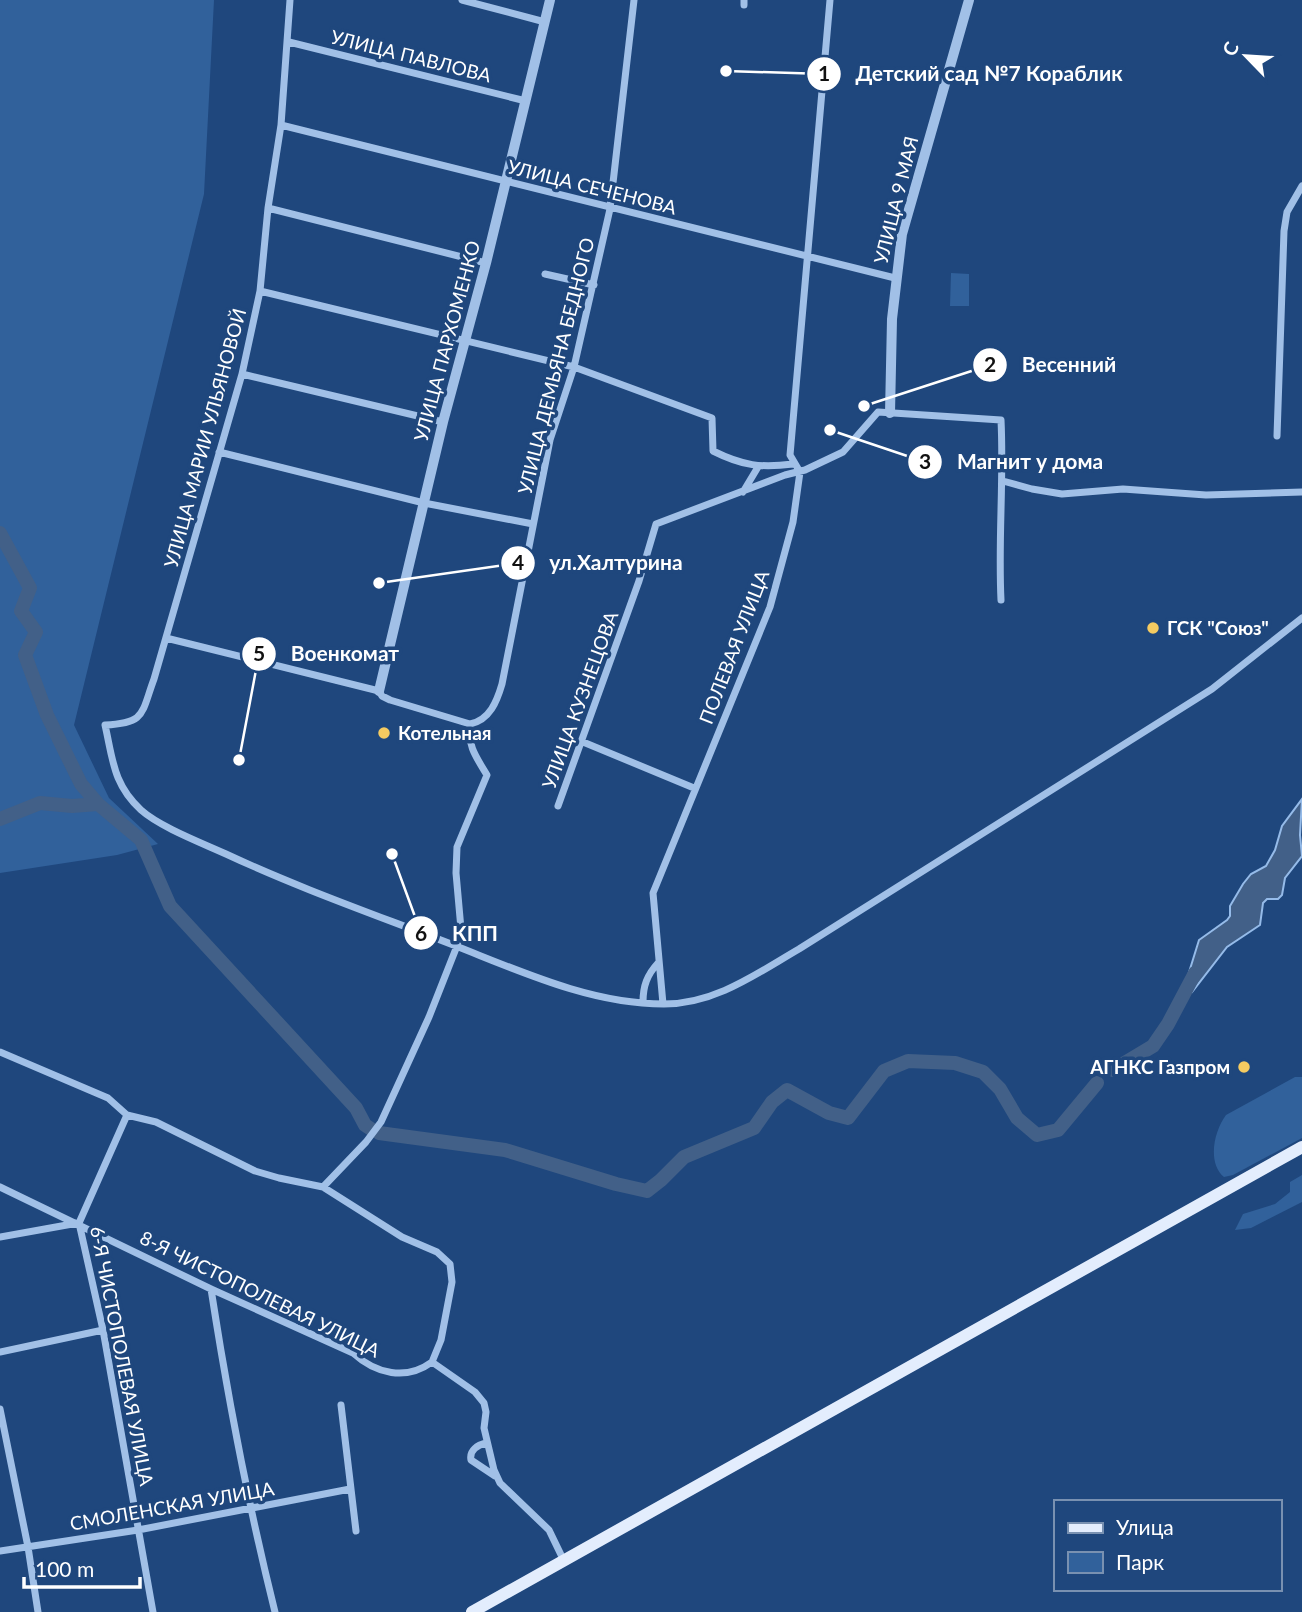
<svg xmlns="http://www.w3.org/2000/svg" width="1302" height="1612" viewBox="0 0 1302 1612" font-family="Lato,sans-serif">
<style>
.green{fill:#31619b}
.water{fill:#426088;stroke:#95bbe9;stroke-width:2}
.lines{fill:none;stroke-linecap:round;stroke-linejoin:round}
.river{stroke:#426088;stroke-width:14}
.minor{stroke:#a1c0e7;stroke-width:7}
.tertiary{stroke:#a1c0e7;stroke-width:10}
.primary{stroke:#e3edfd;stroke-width:12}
.poi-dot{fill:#f5cb61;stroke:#1f477d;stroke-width:2.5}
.labels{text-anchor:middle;stroke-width:7;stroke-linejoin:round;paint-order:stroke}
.street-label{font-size:19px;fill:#fff;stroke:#1f477d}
.poi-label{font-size:19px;font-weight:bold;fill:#fff;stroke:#1f477d;text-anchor:start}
.leader{fill:none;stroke:#fff;stroke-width:2.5}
.callout-dot{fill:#fff;stroke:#1f477d;stroke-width:2.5}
.mark-label{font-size:21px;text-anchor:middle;font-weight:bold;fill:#111}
.callout-label{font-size:21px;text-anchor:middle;font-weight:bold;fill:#fff;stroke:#1f477d;stroke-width:7;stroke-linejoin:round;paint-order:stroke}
</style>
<rect width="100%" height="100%" fill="#1f477d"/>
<path class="green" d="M0,0H214L204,194L74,725L109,798L158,844L117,855L0,873Z
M951,273L969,274V306H950Z
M1295,1077H1302V1138L1233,1175L1224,1177C1207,1163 1214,1131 1226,1115Z
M1302,1175V1202L1251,1228L1235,1230L1243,1214L1275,1204L1290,1192V1182Z"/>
<path class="water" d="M1302,799L1300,835L1302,856L1285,878L1282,895L1278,899H1267L1263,903L1260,925L1227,947L1192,992L1188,991L1186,982L1199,940L1227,920L1230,916V906L1243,884L1251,874L1266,866L1275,850L1282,826Z"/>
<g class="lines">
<path class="river" d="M0,533L30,588L21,611L36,632L25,655L47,715L81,784L98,804L141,840L170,906L356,1108L365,1125L371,1129
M0,819L40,803L72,806L98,804
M1113,1070L1153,1046L1168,1024L1195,973
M379,1133L505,1150L616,1184L647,1191L661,1180L684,1157L754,1128L772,1102L787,1090L829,1113L848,1118L884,1071L908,1061L955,1063L983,1072L1000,1089L1017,1118L1037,1135L1058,1130L1097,1083"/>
<path class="minor" d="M290,0L281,125L268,208L260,291L242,374L154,679C141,714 146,723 105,725C113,760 113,784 141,810C160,827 202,843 226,854C301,889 379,916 456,946C522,972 592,1004 664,1004C715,1004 756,974 799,949L1212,689L1302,618
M462,0L545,22
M744,5V0
M289,42L526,101
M281,125L895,278
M268,208L486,263
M545,274L594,285
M260,291L574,367L712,418L713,451C743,466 761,468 793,464
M242,374L443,422
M1277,436L1284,231L1287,212L1302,186
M219,452L424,503L533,524
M1003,481L1032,489L1062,494L1123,489L1206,495L1302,492
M743,492L758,467
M166,638L379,691L382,696L390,700L470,724C467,745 476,757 487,775L457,847L456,873L461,929L457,946L429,1017L381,1122L366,1142L323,1187
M470,724C490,720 497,701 502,684L550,440L574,367L610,209L634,0
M583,742L694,788
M558,806L639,581L656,524L785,475L805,470L843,452L878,412L1001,420C1004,480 998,540 1001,600
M643,1002C643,986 647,975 658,963
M663,1004L653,893L770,607L793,522L800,472L790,455L830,0
M0,1052L108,1098L127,1115L156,1122L255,1171L279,1178L323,1187L402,1237L437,1252L450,1264L452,1282L441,1340L432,1362
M127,1115L79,1223L103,1330L153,1612
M0,1187L211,1289L353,1353C376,1374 406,1381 432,1362
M0,1237L78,1223
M211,1289C228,1399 248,1504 275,1612
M0,1352L103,1330
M432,1362L475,1392L484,1403L486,1412L484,1428L494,1470L500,1483L549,1530L564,1561
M341,1405L356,1531
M0,1409L28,1547L38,1612
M486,1443C478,1445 469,1450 471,1460L495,1476
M0,1551L138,1530L350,1489"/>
<path class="tertiary" d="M890,413L892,319L902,234L969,0
M379,691L443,422L486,263L550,0"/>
<path class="primary" d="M472,1612L1302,1147"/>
</g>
<g class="poi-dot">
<circle cx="1153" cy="628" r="7"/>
<circle cx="384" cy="733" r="7"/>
<circle cx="1244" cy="1067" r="7"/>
</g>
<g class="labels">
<g class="street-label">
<text transform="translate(411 56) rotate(14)" y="7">УЛИЦА ПАВЛОВА</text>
<text transform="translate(592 187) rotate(14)" y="7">УЛИЦА СЕЧЕНОВА</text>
<text transform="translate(896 200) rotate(-76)" y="7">УЛИЦА 9 МАЯ</text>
<text transform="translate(447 341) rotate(-75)" y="7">УЛИЦА ПАРХОМЕНКО</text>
<text transform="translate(556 366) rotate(-76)" y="7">УЛИЦА ДЕМЬЯНА БЕДНОГО</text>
<text transform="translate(205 438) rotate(-75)" y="7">УЛИЦА МАРИИ УЛЬЯНОВОЙ</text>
<text transform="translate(734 647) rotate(-69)" y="7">ПОЛЕВАЯ УЛИЦА</text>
<text transform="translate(580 700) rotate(-70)" y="7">УЛИЦА КУЗНЕЦОВА</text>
<text transform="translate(260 1294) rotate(26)" y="7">8-Я ЧИСТОПОЛЕВАЯ УЛИЦА</text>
<text transform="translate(122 1356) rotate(79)" y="7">6-Я ЧИСТОПОЛЕВАЯ УЛИЦА</text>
<text transform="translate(172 1506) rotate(-10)" y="7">СМОЛЕНСКАЯ УЛИЦА</text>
</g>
<g class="poi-label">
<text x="1167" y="635">ГСК "Союз"</text>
<text x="398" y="740">Котельная</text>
<text x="1230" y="1074" text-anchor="end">АГНКС Газпром</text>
</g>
</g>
<path class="leader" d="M726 71L824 74M864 406L990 365M830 430L925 462M379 583L518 563M239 760L259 654M392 854L421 933"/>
<g class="callout-dot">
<circle cx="726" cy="71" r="7"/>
<circle cx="864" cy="406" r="7"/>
<circle cx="830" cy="430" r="7"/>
<circle cx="379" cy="583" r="7"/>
<circle cx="239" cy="760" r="7"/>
<circle cx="392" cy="854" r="7"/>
<circle cx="824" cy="74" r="18"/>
<circle cx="990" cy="365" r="18"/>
<circle cx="925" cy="462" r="18"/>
<circle cx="518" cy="563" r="18"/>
<circle cx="259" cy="654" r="18"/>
<circle cx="421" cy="933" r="18"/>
</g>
<g class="mark-label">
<text x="824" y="81">1</text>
<text x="990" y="372">2</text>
<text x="925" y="469">3</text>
<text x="518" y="570">4</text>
<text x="259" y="661">5</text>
<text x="421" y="941">6</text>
</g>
<g class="callout-label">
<text x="989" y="81">Детский сад №7 Кораблик</text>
<text x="1069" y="372">Весенний</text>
<text x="1030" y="469">Магнит у дома</text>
<text x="616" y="570">ул.Халтурина</text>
<text x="345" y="661">Военкомат</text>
<text x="475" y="941">КПП</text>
</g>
<rect x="1054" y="1500" width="228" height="91" fill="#1f477d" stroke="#7991b1" stroke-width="2"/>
<rect x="1068" y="1523" width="35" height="10" fill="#e3edfd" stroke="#7991b1" stroke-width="2"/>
<text x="1116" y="1535" font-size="21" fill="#ffffff">Улица</text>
<rect x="1068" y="1552" width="35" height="21" fill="#31619b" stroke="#7991b1" stroke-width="2"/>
<text x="1116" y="1570" font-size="21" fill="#ffffff">Парк</text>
<g transform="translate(1246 56) rotate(295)" stroke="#1f477d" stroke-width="5" paint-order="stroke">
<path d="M0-5L12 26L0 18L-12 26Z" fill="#ffffff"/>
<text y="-10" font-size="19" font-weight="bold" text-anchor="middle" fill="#ffffff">С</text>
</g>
<path d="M24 1577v10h116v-10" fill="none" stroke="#ffffff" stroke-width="3.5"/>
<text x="35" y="1577" font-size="21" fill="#ffffff" stroke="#1f477d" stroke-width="5" paint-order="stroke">100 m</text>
</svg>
